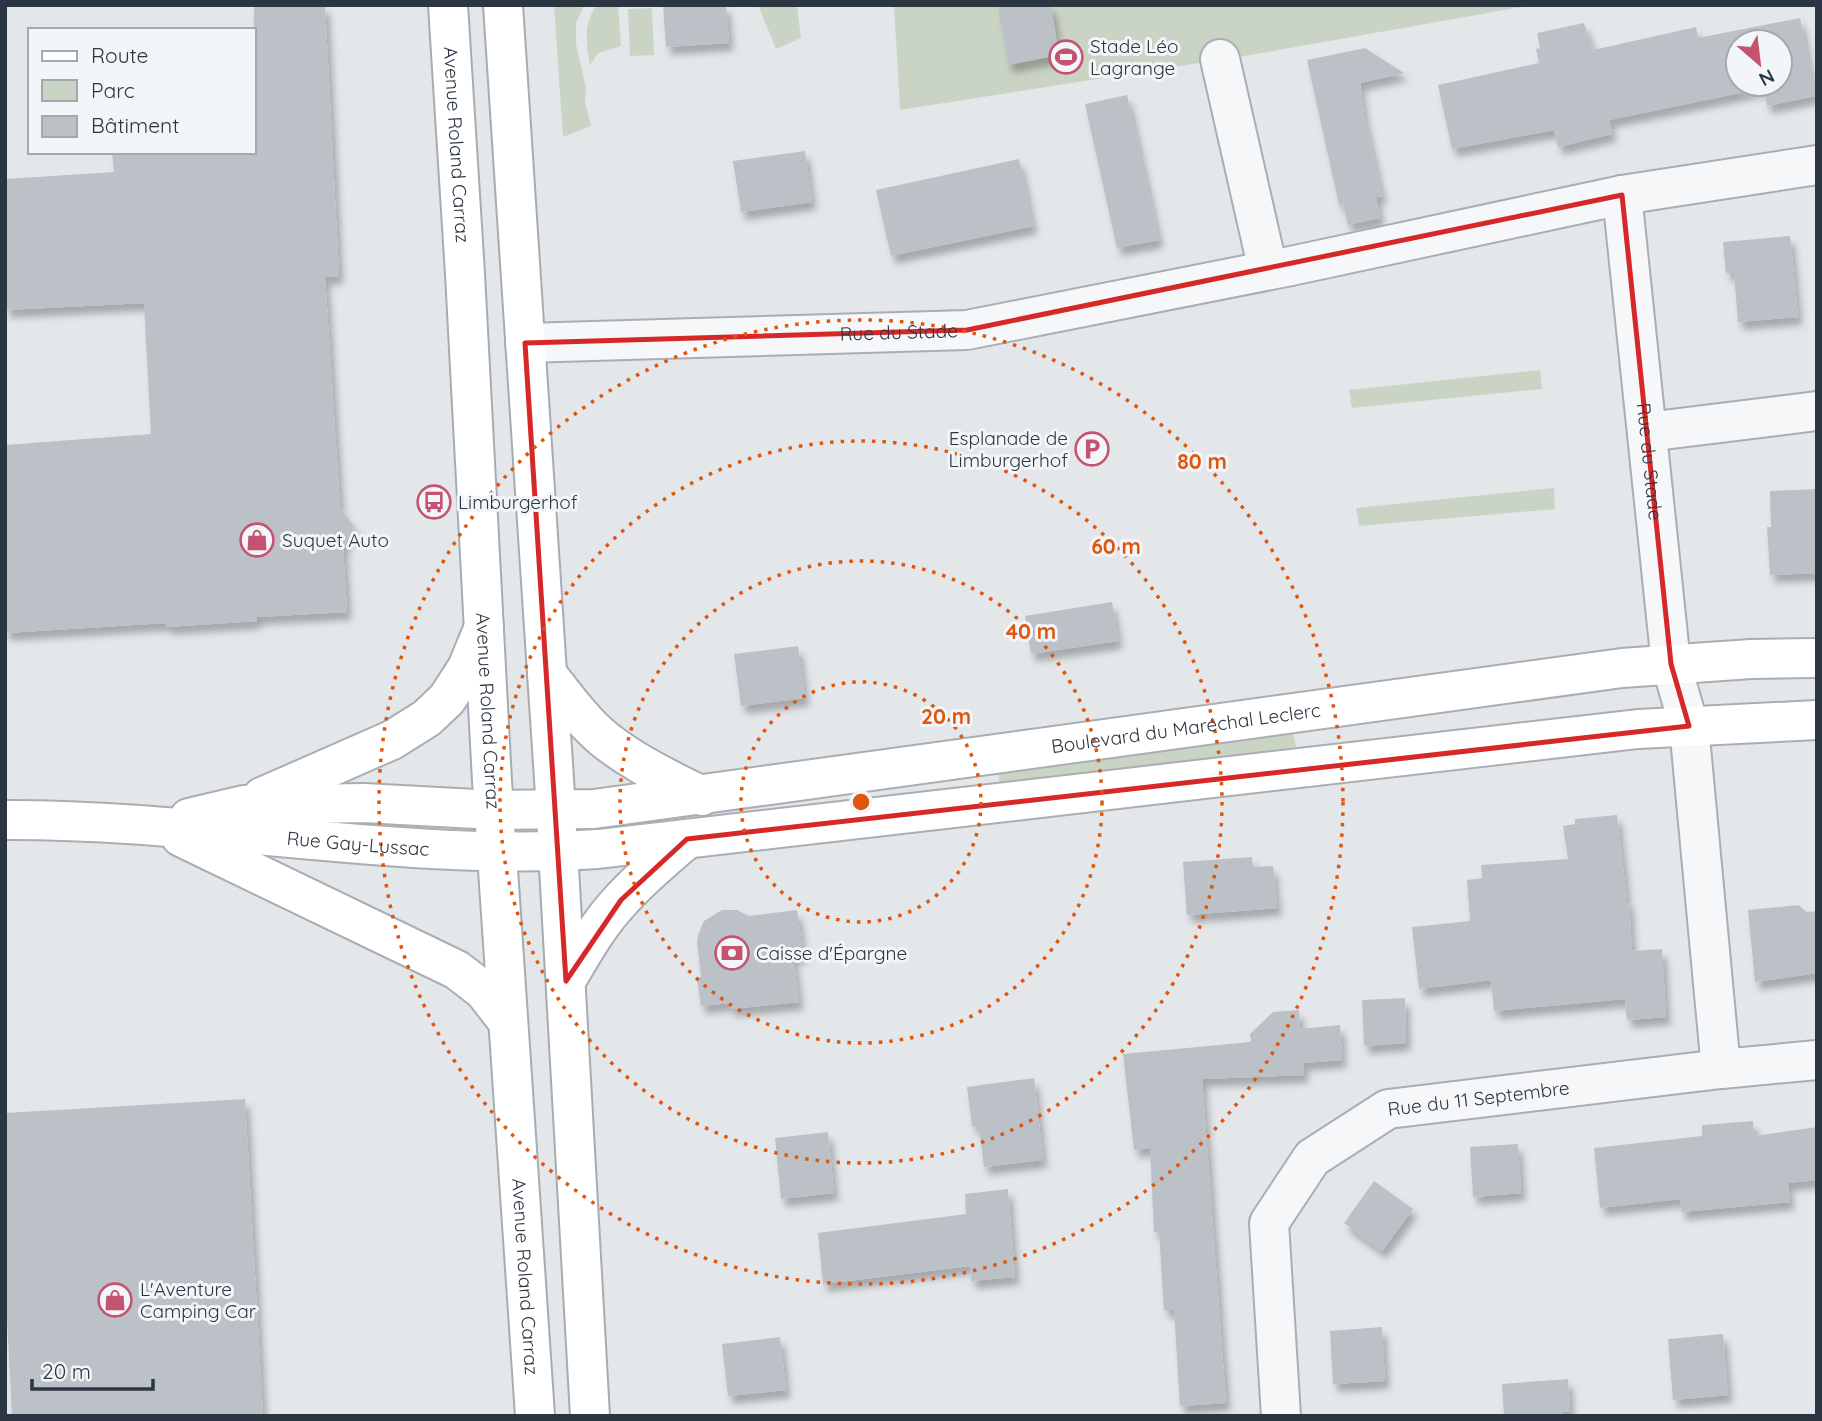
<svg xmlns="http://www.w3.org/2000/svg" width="1822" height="1421" viewBox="0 0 1822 1421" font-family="Quicksand,sans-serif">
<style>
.green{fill:#cad4c5}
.building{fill:#bbc1c7;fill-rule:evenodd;filter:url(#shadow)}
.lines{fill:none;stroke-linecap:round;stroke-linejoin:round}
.minor-casing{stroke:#a8aeb4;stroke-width:42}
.secondary-casing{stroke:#a8aeb4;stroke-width:42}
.primary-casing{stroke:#a4adb5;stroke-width:42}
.minor{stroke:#f6f7f9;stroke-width:38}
.secondary{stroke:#fff;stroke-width:38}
.primary{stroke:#fff;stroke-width:38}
.marked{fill:none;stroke:#d62828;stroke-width:5;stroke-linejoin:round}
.ring{fill:none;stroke:#df570f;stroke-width:3.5;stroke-dasharray:3.5 7}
.labels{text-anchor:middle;stroke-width:6;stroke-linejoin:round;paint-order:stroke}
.poi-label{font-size:19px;fill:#2c3642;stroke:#f3f6f8;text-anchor:start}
.street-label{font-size:19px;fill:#2c3642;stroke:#f3f6f8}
.centre{fill:#df570f;stroke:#f3f6f8;stroke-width:3.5}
.ring-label{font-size:21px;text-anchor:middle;font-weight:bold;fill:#df570f;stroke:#f3f6f8;stroke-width:6;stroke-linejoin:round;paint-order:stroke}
</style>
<defs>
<filter id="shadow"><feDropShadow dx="4.5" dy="8" stdDeviation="3.5" flood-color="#0004"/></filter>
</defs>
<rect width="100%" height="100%" fill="#e3e7ea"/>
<path class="green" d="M554,5H584L576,23V44L586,88L585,101L591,126L563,137Z
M597,5H618L621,46L598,53L590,65C586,44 583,23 597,5Z
M762,5H797L801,38L776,49L759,7Z
M894,5H1533L1250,55L900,110Z
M652,8L654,55L630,56L628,9Z
M1540,370L1542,389L1352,408L1349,390Z
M1554,488L1555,509L1359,526L1356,508Z
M1293,732L1296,747L1001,791L998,772Z"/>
<path class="building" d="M254,5H325L339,276L325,277L340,507L354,527L343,547L347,612L257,617V621L167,627L166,623L5,633V445L151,434L144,303L5,310V179L114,172L112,152H254Z
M663,5H726L729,43L666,47Z
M998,5H1051L1059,55L1008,65Z
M1800,18L1815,96L1767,106L1764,88L1609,120L1612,134L1558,147L1554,130L1452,149L1438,85L1539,63L1536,49L1540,48L1537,33L1584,23L1593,50L1696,27L1698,38ZM1738,42H1780V84H1738Z
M1365,48L1404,73L1360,83L1364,115L1382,196L1376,197L1380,218L1348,225L1343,204L1339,205L1307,60Z
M1127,95L1159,240L1117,248L1085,104Z
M805,151L812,202L741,212L733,161Z
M1019,159L1033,226L891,256L876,190Z
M1790,236L1798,317L1738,322L1734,273H1726L1723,242Z
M1817,489V573L1770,575L1767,527H1771L1770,491Z
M1112,602L1118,641L1031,654L1025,616Z
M798,646L805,698L741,706L734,654Z
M1617,815L1627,902H1629L1632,951L1662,949L1666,1017L1627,1020L1625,999L1494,1011L1491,980L1419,989L1412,927L1470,921L1467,880L1482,878L1481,865L1568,859L1563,826L1575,824V819Z
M1252,857L1253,867L1273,866L1277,908L1187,915L1183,862Z
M1799,905L1806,912L1817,911V973L1755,982L1748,910Z
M722,910H737L749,916L797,910L803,955L793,956L799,1002L731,1009L730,1003L701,1006L697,978L701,977L697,942L698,935L704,921Z
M1405,998L1406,1043L1364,1046L1362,1000Z
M1299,1010L1300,1029L1340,1025L1342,1060L1303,1063L1304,1075L1202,1079L1226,1403L1180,1406L1174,1310H1164L1159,1232H1154L1150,1148L1134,1150L1123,1054L1251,1042L1250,1034L1273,1012Z
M1034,1078L1043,1160L984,1167L979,1126H972L967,1087Z
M245,1099L263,1416H12L5,1281V1113Z
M1753,1121L1754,1136L1817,1127V1180L1788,1183L1790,1202L1681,1212L1680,1199L1600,1208L1594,1148L1702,1136V1125Z
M828,1132L834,1193L781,1199L775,1138Z
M1518,1144L1521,1193L1473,1197L1470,1147Z
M1374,1181L1413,1209L1382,1251L1344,1223Z
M1008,1189L1015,1277L971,1281L970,1266L823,1284L818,1233L966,1214L965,1194Z
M1382,1327L1385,1381L1333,1384L1330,1331Z
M1723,1334L1728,1395L1673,1400L1668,1339Z
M780,1337L786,1390L728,1396L722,1344Z
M1568,1379L1570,1412H1563V1416H1504L1502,1384Z"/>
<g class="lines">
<defs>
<g id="minor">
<path d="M1220,59L1268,270"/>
<path id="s1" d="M1622,195L1671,664L1689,726L1721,1069"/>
<path id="s2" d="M525,343L967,330L1291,266L1622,195L1817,165"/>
<path d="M1647,432L1817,411"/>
<path id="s3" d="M1281,1416L1269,1223L1312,1158L1388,1109L1721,1069L1817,1060"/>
</g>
<g id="secondary">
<path d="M547,674C565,696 582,721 604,739C634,763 668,779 702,796"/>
<path d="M262,797L392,740L427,718L447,699L467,668L484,627"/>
<path id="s4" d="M189,818L244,805L364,803L494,810L594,809L1622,668L1751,659L1817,658"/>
<path id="s5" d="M5,820C203,819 400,862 598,849L1638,729L1817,720"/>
<path d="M181,837L457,970L484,991L508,1022"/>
<path d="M566,981C583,952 599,923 622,899C642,877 665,858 687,839"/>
</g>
<g id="primary">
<path id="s6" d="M448,5L465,274L492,781L535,1416"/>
<path d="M503,5L554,779L590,1416"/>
</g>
</defs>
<use href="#minor" class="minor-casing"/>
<use href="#secondary" class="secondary-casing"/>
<use href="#primary" class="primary-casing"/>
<use href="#minor" class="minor"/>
<use href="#secondary" class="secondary"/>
<use href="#primary" class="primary"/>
</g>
<path class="marked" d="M1622,195L1671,664L1689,726L687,839L621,900L566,981L525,343L967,330Z"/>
<g class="ring">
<circle cx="861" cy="802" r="120"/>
<circle cx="861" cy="802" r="241"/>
<circle cx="861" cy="802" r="361"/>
<circle cx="861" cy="802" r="482"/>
</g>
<defs>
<symbol id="stadium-ring" viewBox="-11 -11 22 22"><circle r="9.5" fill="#f3f6f8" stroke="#c55370" stroke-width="1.5"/><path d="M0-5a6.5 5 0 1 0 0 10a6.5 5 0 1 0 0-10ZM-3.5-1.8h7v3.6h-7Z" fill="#c55370"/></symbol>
<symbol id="parking-ring" viewBox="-11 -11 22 22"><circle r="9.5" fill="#f3f6f8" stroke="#c55370" stroke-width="1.5"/><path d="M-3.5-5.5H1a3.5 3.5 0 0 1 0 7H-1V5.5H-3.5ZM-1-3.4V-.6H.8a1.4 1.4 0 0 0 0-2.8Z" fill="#c55370"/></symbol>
<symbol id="bus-ring" viewBox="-11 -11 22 22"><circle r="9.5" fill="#f3f6f8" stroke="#c55370" stroke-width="1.5"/><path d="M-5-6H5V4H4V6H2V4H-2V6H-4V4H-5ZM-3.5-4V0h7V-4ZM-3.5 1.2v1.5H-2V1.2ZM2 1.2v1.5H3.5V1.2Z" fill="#c55370"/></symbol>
<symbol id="shop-ring" viewBox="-11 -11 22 22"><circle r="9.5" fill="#f3f6f8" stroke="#c55370" stroke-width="1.5"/><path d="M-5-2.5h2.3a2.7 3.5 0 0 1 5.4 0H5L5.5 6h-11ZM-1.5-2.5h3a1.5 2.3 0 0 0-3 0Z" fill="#c55370"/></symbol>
<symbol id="bank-ring" viewBox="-11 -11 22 22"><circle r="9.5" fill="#f3f6f8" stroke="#c55370" stroke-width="1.5"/><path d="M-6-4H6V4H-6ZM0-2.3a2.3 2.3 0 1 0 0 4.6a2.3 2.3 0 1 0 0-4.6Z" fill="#c55370"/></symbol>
</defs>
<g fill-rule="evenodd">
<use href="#stadium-ring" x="1047" y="38" width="38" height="38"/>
<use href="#parking-ring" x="1073" y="430" width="38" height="38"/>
<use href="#bus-ring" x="415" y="483" width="38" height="38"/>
<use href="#shop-ring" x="238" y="521" width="38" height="38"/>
<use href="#bank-ring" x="713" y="934" width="38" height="38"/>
<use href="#shop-ring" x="96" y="1281" width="38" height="38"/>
</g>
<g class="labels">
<g class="poi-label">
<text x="1090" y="53">Stade Léo<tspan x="1090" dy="22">Lagrange</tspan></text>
<text x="1068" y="445" text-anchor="end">Esplanade de<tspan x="1068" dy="22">Limburgerhof</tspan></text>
<text x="458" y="509">Limburgerhof</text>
<text x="282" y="547">Suquet Auto</text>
<text x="756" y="960">Caisse d'Épargne</text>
<text x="140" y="1296">L'Aventure<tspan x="140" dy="22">Camping Car</tspan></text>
</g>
<g class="street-label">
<text dy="7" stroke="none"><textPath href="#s6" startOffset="140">Avenue Roland Carraz</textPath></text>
<text dy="7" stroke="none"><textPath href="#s2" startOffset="374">Rue du Stade</textPath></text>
<text dy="7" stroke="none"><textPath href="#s1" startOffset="268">Rue du Stade</textPath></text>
<text dy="7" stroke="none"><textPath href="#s6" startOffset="707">Avenue Roland Carraz</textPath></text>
<text dy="7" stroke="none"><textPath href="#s4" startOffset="1004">Boulevard du Maréchal Leclerc</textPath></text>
<text dy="7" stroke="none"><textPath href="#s5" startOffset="354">Rue Gay-Lussac</textPath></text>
<text dy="7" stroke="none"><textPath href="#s3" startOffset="453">Rue du 11 Septembre</textPath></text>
<text dy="7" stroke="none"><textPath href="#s6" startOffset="1274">Avenue Roland Carraz</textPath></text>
</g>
</g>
<circle cx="861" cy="802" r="10" class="centre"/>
<g class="ring-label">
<text x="1202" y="469">80 m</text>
<text x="1116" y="554">60 m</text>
<text x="1031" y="639">40 m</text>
<text x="946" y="724">20 m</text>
</g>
<rect width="1822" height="1421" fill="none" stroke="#2c3642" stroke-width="14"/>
<rect x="28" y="28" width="228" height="126" fill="#f3f6f8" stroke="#a3a9af" stroke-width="2"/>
<rect x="42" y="51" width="35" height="10" fill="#ffffff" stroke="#a3a9af" stroke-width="2"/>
<text x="91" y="63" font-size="21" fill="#2c3642">Route</text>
<rect x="42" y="80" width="35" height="21" fill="#cad4c5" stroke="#a3a9af" stroke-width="2"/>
<text x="91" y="98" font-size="21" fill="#2c3642">Parc</text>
<rect x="42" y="116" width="35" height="21" fill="#bbc1c7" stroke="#a3a9af" stroke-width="2"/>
<text x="91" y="133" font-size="21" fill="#2c3642">Bâtiment</text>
<g transform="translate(1759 63) rotate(152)"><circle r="33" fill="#f3f6f8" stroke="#a3a9af" stroke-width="2"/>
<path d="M0-5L12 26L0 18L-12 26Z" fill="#c55370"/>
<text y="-10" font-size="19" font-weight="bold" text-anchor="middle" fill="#2c3642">N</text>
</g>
<path d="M32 1379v10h121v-10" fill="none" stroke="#2c3642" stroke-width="3.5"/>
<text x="42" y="1379" font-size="21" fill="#2c3642" stroke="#f3f6f8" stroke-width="5" paint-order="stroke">20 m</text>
</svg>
